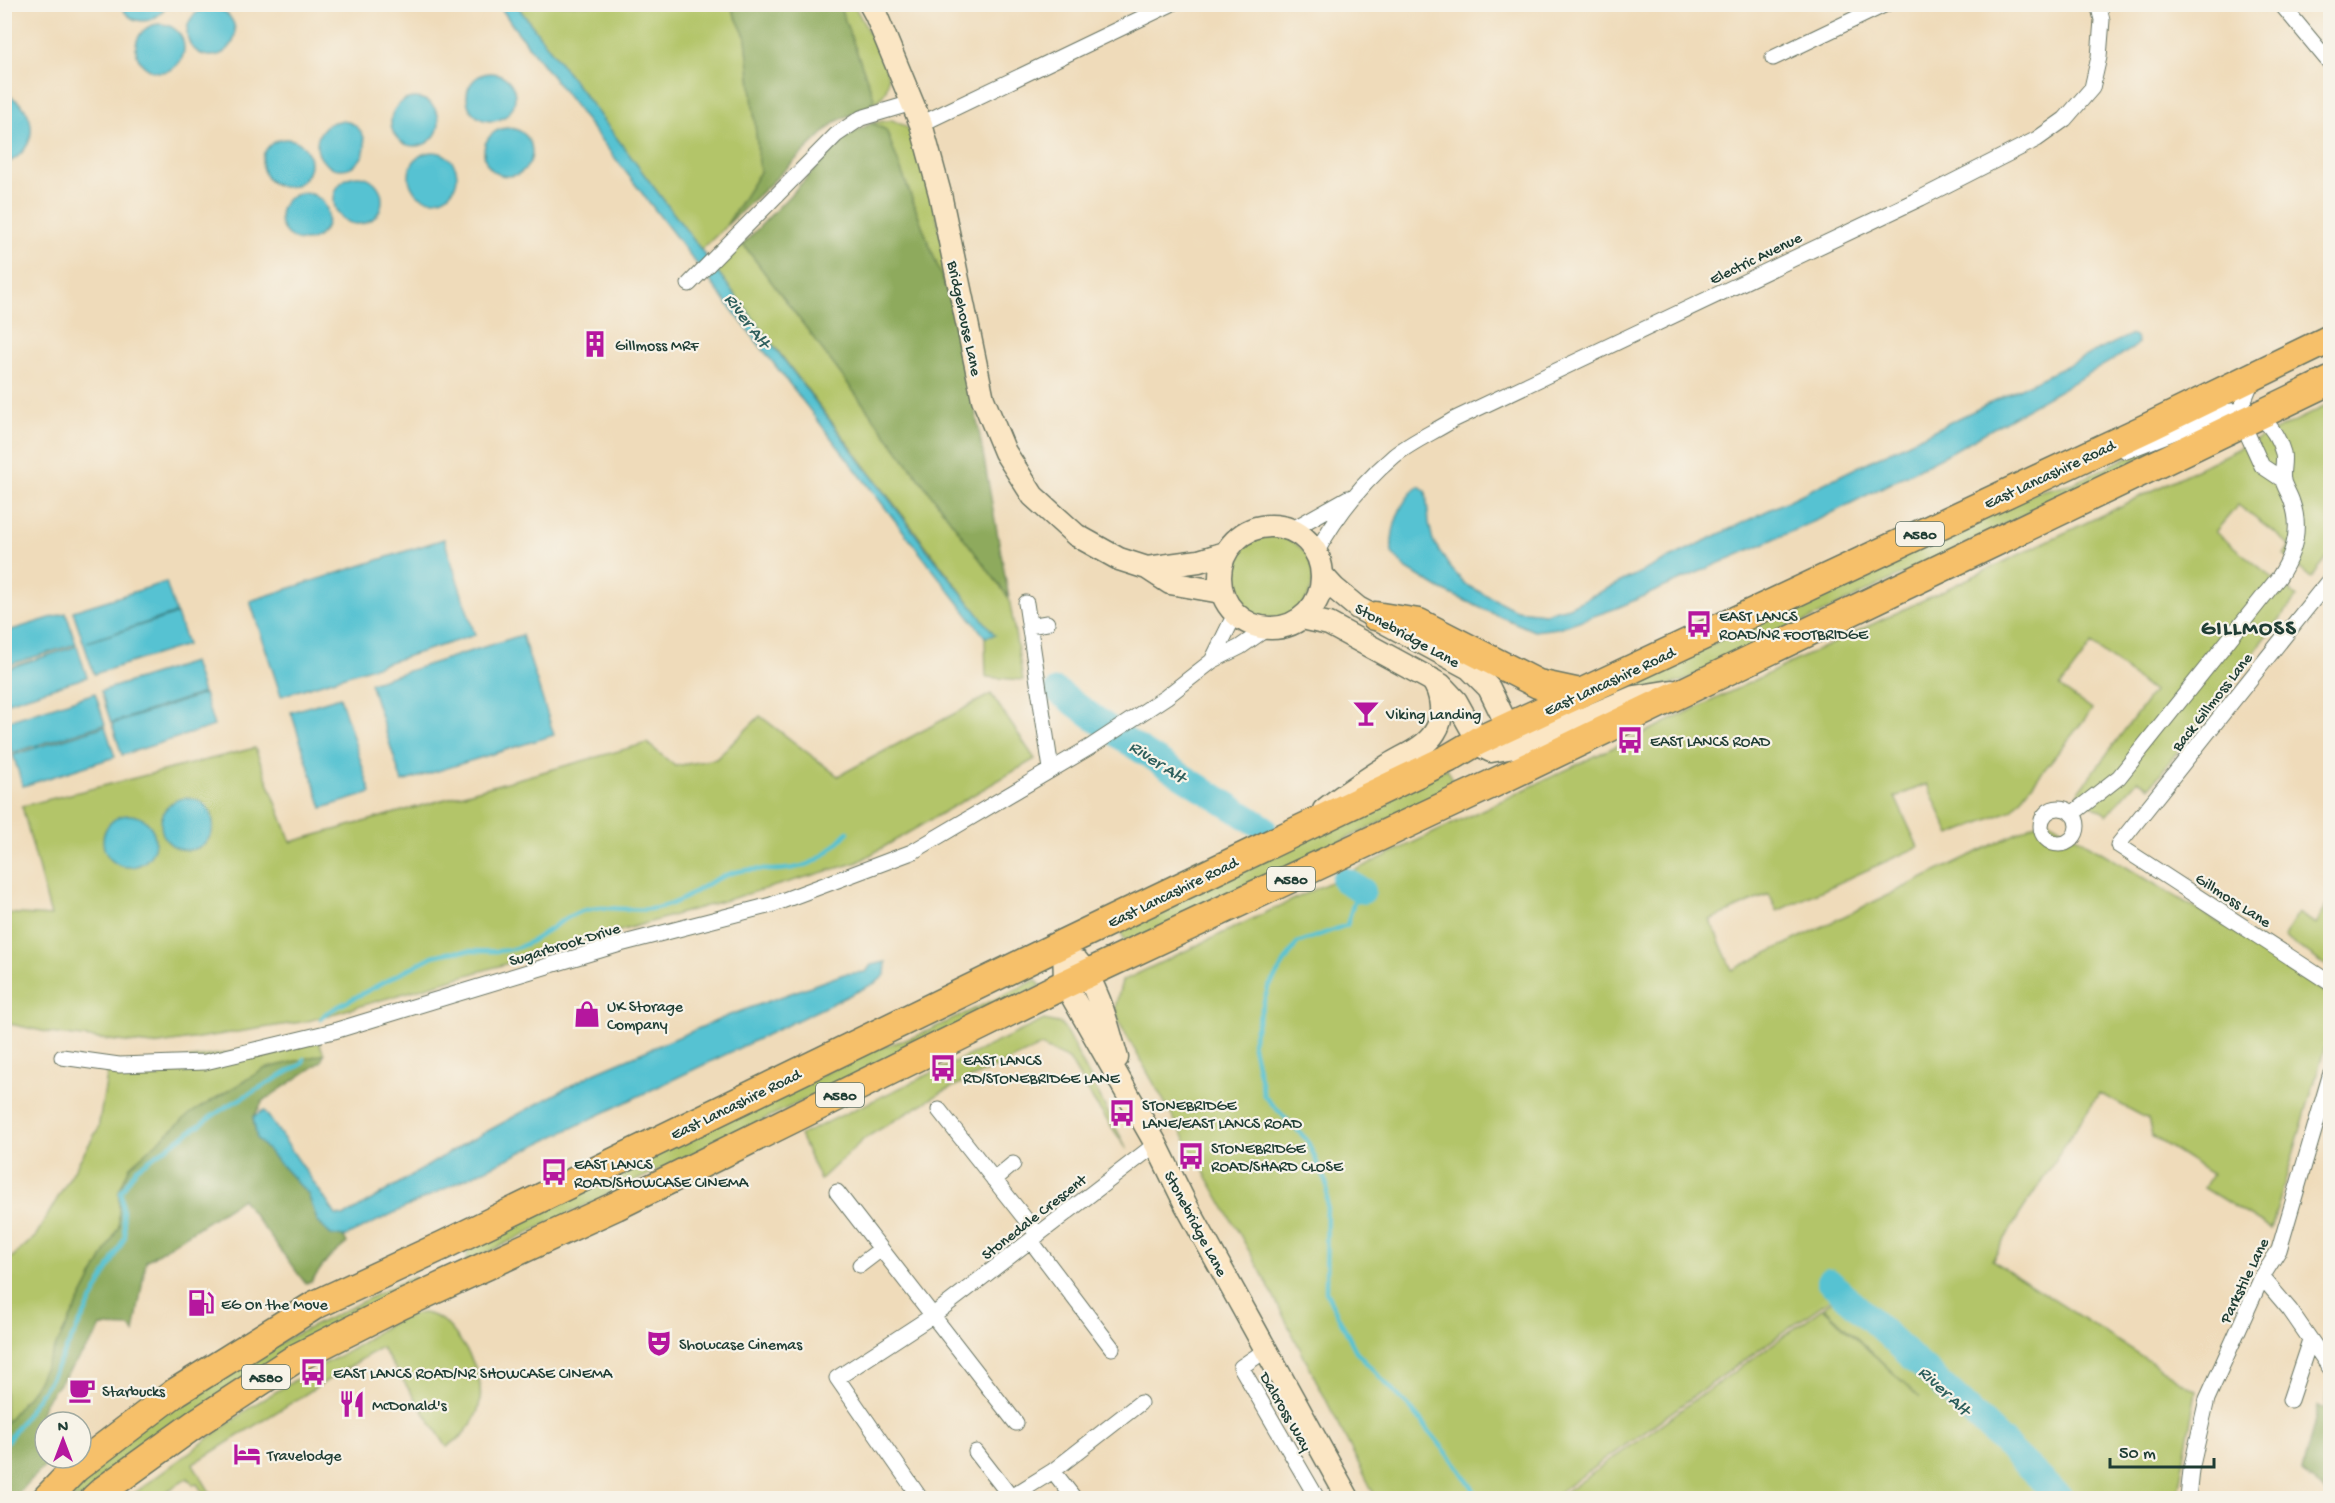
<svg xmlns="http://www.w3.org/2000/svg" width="2335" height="1503" viewBox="0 0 2335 1503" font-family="'Gochi Hand',sans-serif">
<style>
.green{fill:#b3c569;stroke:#69814e;stroke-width:1.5}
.forest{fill:#8eaa5d;stroke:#567448;stroke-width:1.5}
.water{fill:#57c2d2;stroke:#3b8083;stroke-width:1.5}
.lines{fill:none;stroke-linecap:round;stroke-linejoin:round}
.stream{stroke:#57c2d2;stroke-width:4.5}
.river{stroke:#57c2d2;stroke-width:26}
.street-casing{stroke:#687463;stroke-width:17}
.secondary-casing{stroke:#687463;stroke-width:25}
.highway-casing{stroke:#687463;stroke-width:31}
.street{stroke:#fff;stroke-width:15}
.secondary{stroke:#fbe6c4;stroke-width:22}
.highway{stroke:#f6c06b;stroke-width:28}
.labels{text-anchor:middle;stroke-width:4.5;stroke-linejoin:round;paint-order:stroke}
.shield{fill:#f7f3e8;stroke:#60746a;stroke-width:1.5}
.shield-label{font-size:15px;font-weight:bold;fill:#1f3d34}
.street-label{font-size:16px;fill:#1f3d34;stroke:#f7f3e8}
.poi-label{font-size:16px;fill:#1f3d34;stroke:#f7f3e8;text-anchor:start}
.water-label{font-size:18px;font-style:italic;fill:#2d5e5c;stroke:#f7f3e8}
.district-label{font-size:22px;font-weight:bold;letter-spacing:1.5px;fill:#1f3d34;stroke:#f7f3e8}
</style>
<rect width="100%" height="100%" fill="#f7f3e8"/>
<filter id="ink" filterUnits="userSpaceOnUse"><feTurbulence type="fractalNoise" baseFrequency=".0167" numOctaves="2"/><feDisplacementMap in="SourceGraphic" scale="12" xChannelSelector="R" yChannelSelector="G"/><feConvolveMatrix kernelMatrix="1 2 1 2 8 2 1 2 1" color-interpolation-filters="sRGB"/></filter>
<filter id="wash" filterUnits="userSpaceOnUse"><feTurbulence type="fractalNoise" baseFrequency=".008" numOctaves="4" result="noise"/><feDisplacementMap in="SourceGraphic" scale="24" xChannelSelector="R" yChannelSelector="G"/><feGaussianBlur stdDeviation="1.35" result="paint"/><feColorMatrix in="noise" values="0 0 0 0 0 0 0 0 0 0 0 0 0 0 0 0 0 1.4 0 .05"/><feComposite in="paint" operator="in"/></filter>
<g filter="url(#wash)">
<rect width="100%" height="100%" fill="#efdbba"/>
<path class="green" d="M511,5H730L746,38L760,172L726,226L701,250L518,7Z
M839,5H854C862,21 886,60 888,77C889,90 881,101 870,106L874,98Z
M892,120L905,126L914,135L931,189L960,326L886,130L872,123Z
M743,244L1009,598L1023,680L986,677L985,637L994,635L717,271Z
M2330,404V554L2311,578L2284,555L2290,545L2238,505L2215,532L2297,597L2150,787L2138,780L2107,815L2077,794L2153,692L2092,644L2060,687L2092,710L2012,810L1950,835L1927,784L1895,797L1918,847L1777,911L1769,894L1710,920L1732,970L2046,819L2230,929L2330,996V1030L2271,1229L2204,1188L2212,1174L2152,1136L2148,1119L2099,1093L2020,1214L1992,1260L2196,1391L2177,1498H1558L1823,1308L1920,1398L1824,1307L1850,1285L1551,1498H1376L1260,1270L1120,1024L1115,1008L1122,981L2119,507Z
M2188,435L1681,682L1589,702L2035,492L2074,483L2134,454Z
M1231 577a41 41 0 1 1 82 0a41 41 0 1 1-82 0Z
M991,694L1035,759L858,862L308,1021L153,1045L56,1034L5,1023L4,913L51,916L22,806L255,748L291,842L647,743L675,766L716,759L760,716L838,776Z
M1447,768L1456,786L1127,944L1119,929Z
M2330,901V968L2284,937L2298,913L2316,924Z
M1036,980L1041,986L465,1263L471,1240L873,1050L917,1036Z
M1044,1020L1062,1024L1127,1149L1093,1100L1069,1059L1041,1046L944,1091L865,1138L820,1180L800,1135Z
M318,1040L324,1054L264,1069L119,1191V1226L34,1388L5,1425V1270L9,1260L35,1237L98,1129L108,1070Z
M414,1276L418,1285L82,1498H57L143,1425L285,1340Z
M423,1313C441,1316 449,1325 459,1339C488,1379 491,1418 447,1447L381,1347L193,1464L211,1494L206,1497L197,1484L193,1485L188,1478L156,1498H128L252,1406L307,1373L309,1376L320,1371L318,1367C329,1361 341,1356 352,1349C374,1335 395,1315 423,1313Z
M2330,1364V1498L2319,1484Z"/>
<path class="forest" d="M730,5H839L874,98L870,106L835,122L726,226L760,172L746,38Z
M872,123L886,130L960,326L1009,598L743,244L848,135Z
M324,1054L321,1062L263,1101L253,1118L257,1139L308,1194L318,1222L331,1235L344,1237L347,1243L327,1260L311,1282L305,1283L242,1199L146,1261L134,1333L130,1327L101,1326L96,1336L44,1403L40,1417L45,1423V1458H53L13,1498H5L4,1425L34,1388L119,1226V1191L130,1166L191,1113L264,1069Z
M2318,1406L2330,1411L2323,1432L2322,1462L2330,1474V1494L2302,1472Z"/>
<path class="water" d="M121,5V4L167,5C157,24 130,28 121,5Z
M499,5L518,7L928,551L995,635L985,637L513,26Z
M187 32a24 24 0 1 1 48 0a24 24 0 1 1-48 0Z
M136 48a24 24 0 1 1 48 0a24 24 0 1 1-48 0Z
M467 97a24 24 0 1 1 48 0a24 24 0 1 1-48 0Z
M5,94C40,108 40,150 5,164Z
M391 122a24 24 0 1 1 48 0a24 24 0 1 1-48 0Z
M317 145a24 24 0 1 1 48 0a24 24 0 1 1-48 0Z
M484 152a24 24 0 1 1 48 0a24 24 0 1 1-48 0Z
M262 163a24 24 0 1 1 48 0a24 24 0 1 1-48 0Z
M409 176a24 24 0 1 1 48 0a24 24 0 1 1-48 0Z
M334 200a24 24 0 1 1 48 0a24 24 0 1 1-48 0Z
M280 217a24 24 0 1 1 48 0a24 24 0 1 1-48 0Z
M2130,335L2135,336L2138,343L2132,349L1951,452L1824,517L1617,608L1558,628L1534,631L1485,610L1440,589L1407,569L1392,553C1390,530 1400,499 1419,486L1426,491L1429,523L1433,541L1449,566L1466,585L1516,610L1545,613L1569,607Z
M444,539L475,635L281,696L250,601Z
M166,582L176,613L87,642L177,614L187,645L94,674L73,611Z
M66,613L76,644L5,666V632Z
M522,635L554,735L402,782L370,683Z
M77,646L87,677L5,703V669Z
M193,662L203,693L111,723L101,691Z
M95,693L105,724L12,753L5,729V722Z
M204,694L214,726L122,755L112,724Z
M340,697L371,793L322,808L291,712Z
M105,726L115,757L23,786L13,755Z
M161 824a26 26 0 1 1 52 0a26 26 0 1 1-52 0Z
M103 841a26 26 0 1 1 52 0a26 26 0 1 1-52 0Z
M886,962L885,975L877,982L344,1237L331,1235L318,1222L308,1194L257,1139L253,1117L264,1110L336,1215L345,1216L462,1145L594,1073L730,1015L844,974L866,972L871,965Z"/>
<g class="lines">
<path class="stream" d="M1358,888L1347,925L1297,943L1268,988L1252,1042L1264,1096L1307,1140L1327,1185L1326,1292L1357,1353L1411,1409L1456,1464L1479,1498
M321,1019L326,1013L433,956C445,953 457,951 469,951C487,951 502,953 519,947C542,939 559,918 582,911C605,904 627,912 650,909C687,905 698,884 729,874C742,869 756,869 770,870C810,870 821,860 848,832
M4,1446L50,1380L125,1237L121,1192L137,1168L224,1108L302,1064L304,1059"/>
<path class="river" d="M1057,691L1131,744L1263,827
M1344,880L1363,891
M1829,1281L1964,1405L2061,1498"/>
</g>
</g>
<g filter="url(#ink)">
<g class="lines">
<defs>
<path id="street" d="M2281,4L2330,63
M1773,58L1886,4
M921,124L1171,4
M689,284L836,135L861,118L912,103
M2253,378L2242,405L2241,420L2262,466L2283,480
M1291,530L1348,498
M1316,553C1336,516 1361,484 1394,456C1411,442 1434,432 1453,420L1921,198L2037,139L2065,119L2092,88L2099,57L2102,20L2098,4
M2330,579L2118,845L2330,983
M1026,603L1051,769
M1029,626L1047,623
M1212,661L1235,614
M2041 826a18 18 0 1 1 36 0a18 18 0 1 1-36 0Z
M2072,814L2119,777L2279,577C2294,554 2302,529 2292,502C2290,495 2285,488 2283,481C2281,472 2285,462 2283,453C2275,426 2256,405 2226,412L2126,451
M62,1057L119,1065L205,1062L334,1031L620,944L771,905L912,852L1090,747L1166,697L1212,661L1240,647L1266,629
M939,1110L1038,1235
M994,1180L1013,1164
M837,1192L1016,1423
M1031,1241L1112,1348
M860,1265L881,1249
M2262,1277L2290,1310L2330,1368
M1266,1350L1241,1367L1317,1498
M2290,1400L2310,1340
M976,1452L1011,1497L1053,1471L1074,1498
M1053,1471L1140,1403
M920,1498L837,1378L932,1316L1156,1144
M2188,1498L2191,1470L2207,1399L2262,1277L2279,1250L2330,1076"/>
<path id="secondary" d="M870,4L876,15L921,124L940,194L983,399L1005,452L1033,496L1076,535L1119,559L1147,568L1170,583L1221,592
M1220 577a51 51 0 1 1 102 0a51 51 0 1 1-102 0Z
M1147,568L1199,561L1225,553
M1322,575L1334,588L1358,608L1469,668L1489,688L1508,727L1511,742
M1302,618L1329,624L1441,685L1456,701L1481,746L1491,751L1520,746L1634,697L1672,691
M1324,810C1345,793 1367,779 1389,765C1405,755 1425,748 1435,732C1445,717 1442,692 1431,679
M1064,943L1065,984L1156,1144L1186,1205L1348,1498
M1078,962C1100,990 1107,1025 1117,1058"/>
<path id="highway" d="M1375,616L1419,623L1538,684L1580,693
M47,1498L76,1468L176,1392L315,1305L444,1245L1064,943L1449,758L1478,741L2151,426L2330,339
M95,1498L105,1489L198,1422L296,1358L401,1305L616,1206L1065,984L1494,783L2330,381"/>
</defs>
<use href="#street" class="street-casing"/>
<use href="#secondary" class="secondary-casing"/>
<use href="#highway" class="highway-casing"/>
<use href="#street" class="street"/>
<use href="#secondary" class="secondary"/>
<use href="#highway" class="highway"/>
</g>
</g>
<defs>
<symbol id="building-bare" viewBox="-9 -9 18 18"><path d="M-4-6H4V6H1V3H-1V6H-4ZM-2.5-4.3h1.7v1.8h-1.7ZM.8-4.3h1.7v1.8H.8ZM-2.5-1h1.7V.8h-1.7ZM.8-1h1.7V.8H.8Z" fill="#b5179e" stroke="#f7f3e8" stroke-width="2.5" paint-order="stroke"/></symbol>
<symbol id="bus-bare" viewBox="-9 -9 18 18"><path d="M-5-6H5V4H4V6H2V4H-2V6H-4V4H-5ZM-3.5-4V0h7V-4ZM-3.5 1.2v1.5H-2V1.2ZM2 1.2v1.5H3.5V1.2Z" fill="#b5179e" stroke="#f7f3e8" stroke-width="2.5" paint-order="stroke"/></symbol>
<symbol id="bar-bare" viewBox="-9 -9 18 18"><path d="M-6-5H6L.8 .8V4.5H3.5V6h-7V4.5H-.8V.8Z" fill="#b5179e" stroke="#f7f3e8" stroke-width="2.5" paint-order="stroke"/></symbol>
<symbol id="shop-bare" viewBox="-9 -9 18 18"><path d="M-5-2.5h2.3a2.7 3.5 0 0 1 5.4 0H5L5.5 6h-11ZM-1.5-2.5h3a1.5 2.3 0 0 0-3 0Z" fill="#b5179e" stroke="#f7f3e8" stroke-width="2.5" paint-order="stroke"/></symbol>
<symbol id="fuel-bare" viewBox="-9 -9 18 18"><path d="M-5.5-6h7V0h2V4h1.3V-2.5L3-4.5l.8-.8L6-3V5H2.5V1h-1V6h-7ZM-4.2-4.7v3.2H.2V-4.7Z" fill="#b5179e" stroke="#f7f3e8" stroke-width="2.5" paint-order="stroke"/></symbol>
<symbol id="theatre-bare" viewBox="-9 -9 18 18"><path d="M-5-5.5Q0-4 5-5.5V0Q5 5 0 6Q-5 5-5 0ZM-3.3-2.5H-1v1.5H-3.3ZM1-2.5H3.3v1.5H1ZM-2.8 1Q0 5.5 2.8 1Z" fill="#b5179e" stroke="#f7f3e8" stroke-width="2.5" paint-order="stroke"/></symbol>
<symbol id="cafe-bare" viewBox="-9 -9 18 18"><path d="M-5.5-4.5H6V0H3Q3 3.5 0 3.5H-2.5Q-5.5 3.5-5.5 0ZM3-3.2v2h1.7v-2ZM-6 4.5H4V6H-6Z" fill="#b5179e" stroke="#f7f3e8" stroke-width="2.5" paint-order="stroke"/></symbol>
<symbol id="restaurant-bare" viewBox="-9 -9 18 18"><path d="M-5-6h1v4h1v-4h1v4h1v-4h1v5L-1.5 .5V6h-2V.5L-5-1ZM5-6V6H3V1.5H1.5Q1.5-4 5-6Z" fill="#b5179e" stroke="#f7f3e8" stroke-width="2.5" paint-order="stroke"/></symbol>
<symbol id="hotel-bare" viewBox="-9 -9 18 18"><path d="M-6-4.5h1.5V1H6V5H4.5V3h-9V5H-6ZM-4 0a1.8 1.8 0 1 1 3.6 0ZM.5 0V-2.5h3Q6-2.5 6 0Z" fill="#b5179e" stroke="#f7f3e8" stroke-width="2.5" paint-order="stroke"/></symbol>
</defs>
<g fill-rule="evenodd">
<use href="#building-bare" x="576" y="325" width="38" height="38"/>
<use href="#bus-bare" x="1680" y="605" width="38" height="38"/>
<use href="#bar-bare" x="1347" y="694" width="38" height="38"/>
<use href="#bus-bare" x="1611" y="721" width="38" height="38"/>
<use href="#shop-bare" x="568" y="995" width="38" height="38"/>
<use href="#bus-bare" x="924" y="1049" width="38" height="38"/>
<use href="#bus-bare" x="1103" y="1094" width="38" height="38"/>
<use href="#bus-bare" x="1172" y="1137" width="38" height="38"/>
<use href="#bus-bare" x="535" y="1153" width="38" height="38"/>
<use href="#fuel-bare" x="182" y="1284" width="38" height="38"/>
<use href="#theatre-bare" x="640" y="1324" width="38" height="38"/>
<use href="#bus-bare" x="294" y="1353" width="38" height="38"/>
<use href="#cafe-bare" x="63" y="1371" width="38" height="38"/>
<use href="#restaurant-bare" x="333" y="1385" width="38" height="38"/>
<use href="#hotel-bare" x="228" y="1435" width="38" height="38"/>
</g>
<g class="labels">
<g class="shield">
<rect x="1896" y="522" width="48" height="24" rx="4.5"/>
<rect x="1267" y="867" width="48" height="24" rx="4.5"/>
<rect x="816" y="1083" width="48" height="24" rx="4.5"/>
<rect x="242" y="1365" width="48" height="24" rx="4.5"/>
</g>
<g class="shield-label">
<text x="1920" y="539">A580</text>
<text x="1291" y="884">A580</text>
<text x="840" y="1100">A580</text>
<text x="266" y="1382">A580</text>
</g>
<g class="street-label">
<text transform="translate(1755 257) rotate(-26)" y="6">Electric Avenue</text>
<text transform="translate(966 318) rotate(78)" y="6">Bridgehouse Lane</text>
<text transform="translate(2049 473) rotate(-25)" y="6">East Lancashire Road</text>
<text transform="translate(1408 634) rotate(29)" y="6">Stonebridge Lane</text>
<text transform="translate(1609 680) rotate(-25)" y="6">East Lancashire Road</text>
<text transform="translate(2211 701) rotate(-52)" y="6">Back Gillmoss Lane</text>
<text transform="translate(1172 891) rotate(-26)" y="6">East Lancashire Road</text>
<text transform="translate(2234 899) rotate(33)" y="6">Gillmoss Lane</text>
<text transform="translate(564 943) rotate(-17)" y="6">Sugarbrook Drive</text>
<text transform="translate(735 1103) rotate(-26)" y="6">East Lancashire Road</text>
<text transform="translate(1033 1216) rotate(-38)" y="6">Stonedale Crescent</text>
<text transform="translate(1197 1223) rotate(62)" y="6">Stonebridge Lane</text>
<text transform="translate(2243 1280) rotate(-64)" y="6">Parkstile Lane</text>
<text transform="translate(1287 1411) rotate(60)" y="6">Dalcross Way</text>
</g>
<g class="poi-label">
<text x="615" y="350">Gillmoss MRF</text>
<text x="1719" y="621">EAST LANCS<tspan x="1719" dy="18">ROAD/NR FOOTBRIDGE</tspan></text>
<text x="1386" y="719">Viking Landing</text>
<text x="1650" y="746">EAST LANCS ROAD</text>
<text x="607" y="1011">UK Storage<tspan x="607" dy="18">Company</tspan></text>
<text x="963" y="1065">EAST LANCS<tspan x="963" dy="18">RD/STONEBRIDGE LANE</tspan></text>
<text x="1142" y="1110">STONEBRIDGE<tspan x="1142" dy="18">LANE/EAST LANCS ROAD</tspan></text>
<text x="1211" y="1153">STONEBRIDGE<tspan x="1211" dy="18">ROAD/SHARD CLOSE</tspan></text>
<text x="574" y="1169">EAST LANCS<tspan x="574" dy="18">ROAD/SHOWCASE CINEMA</tspan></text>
<text x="221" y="1309">EG On the Move</text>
<text x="679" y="1349">Showcase Cinemas</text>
<text x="333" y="1378">EAST LANCS ROAD/NR SHOWCASE CINEMA</text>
<text x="102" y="1396">Starbucks</text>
<text x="372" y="1410">McDonald's</text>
<text x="267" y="1460">Travelodge</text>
</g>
<g class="water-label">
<text transform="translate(748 320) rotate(53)" y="6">River Alt</text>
<text transform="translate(1158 761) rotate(33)" y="6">River Alt</text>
<text transform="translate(1945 1390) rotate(43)" y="6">River Alt</text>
</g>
<g class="district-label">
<text x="2249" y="634">GILLMOSS</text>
</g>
</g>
<rect width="2335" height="1503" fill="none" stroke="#f7f3e8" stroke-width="24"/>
<g transform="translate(63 1440)"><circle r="28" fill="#f7f3e8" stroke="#a1aaa0" stroke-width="1.5"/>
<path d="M0-4.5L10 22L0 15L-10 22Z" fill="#b5179e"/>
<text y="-9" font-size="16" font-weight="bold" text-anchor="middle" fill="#1f3d34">N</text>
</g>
<path d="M2110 1458v9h104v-9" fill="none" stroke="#1f3d34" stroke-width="3"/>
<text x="2119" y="1458" font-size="18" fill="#1f3d34" stroke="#f7f3e8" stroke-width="4.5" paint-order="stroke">50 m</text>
</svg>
